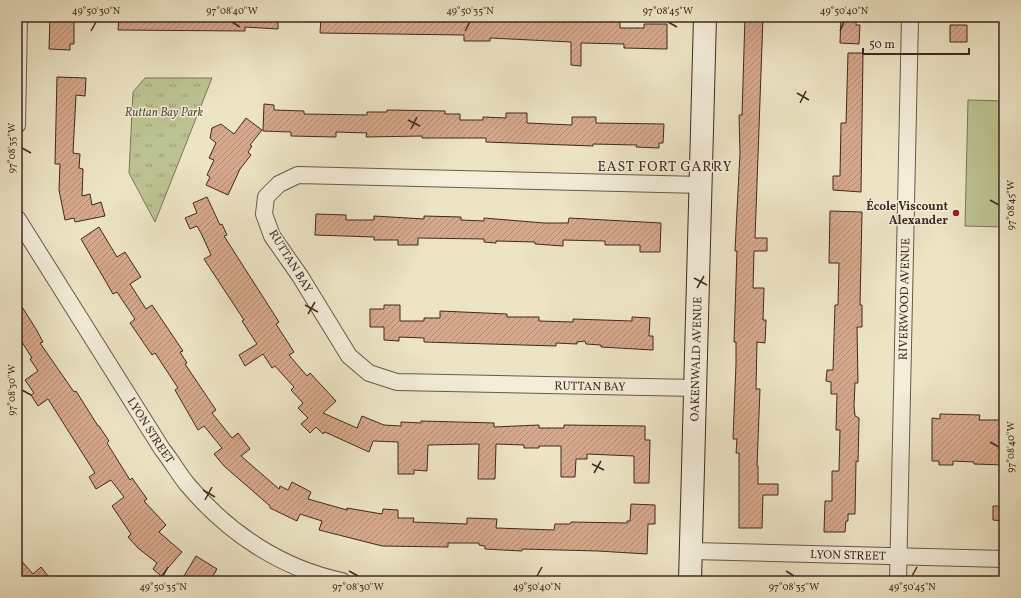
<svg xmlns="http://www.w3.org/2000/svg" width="1021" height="598" viewBox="0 0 1021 598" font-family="Vollkorn,serif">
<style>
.grass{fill:url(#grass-tufts);stroke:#7e765a}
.pitch{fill:#bcc392;stroke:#7e765a}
.building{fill:url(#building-hatch);stroke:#3f2921}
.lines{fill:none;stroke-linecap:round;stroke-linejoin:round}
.street-casing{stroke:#6a584a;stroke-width:18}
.secondary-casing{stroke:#3f2921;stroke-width:24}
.street{stroke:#f3edd9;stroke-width:16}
.secondary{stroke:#f3edd9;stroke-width:22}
.ticks{fill:none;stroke:#3f2921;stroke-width:1.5}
.poi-dot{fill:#8f2418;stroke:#f3edd9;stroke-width:1.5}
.labels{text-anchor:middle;stroke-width:3;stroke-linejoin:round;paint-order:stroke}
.park-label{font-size:12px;font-style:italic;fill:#5e503d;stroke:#f3edd9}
.poi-label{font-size:12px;font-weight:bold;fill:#3f2921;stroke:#f3edd9;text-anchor:end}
.street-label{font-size:12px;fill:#3f2921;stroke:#f3edd9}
.quarter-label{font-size:14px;letter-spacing:1px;fill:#3f2921;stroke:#f3edd9}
.neatline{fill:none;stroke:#3f2921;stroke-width:1.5}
.ticks-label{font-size:10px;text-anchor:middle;fill:#3f2921}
</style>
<defs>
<pattern id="grass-tufts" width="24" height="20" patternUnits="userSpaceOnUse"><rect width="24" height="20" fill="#bcc392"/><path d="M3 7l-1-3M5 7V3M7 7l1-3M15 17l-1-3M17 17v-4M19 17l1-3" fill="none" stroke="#9a9e77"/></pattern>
<pattern id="building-hatch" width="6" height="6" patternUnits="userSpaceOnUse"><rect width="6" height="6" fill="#d7a98c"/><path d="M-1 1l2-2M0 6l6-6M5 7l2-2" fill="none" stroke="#b08a72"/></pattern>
</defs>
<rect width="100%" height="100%" fill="#ede4c4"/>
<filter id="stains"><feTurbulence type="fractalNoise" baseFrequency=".005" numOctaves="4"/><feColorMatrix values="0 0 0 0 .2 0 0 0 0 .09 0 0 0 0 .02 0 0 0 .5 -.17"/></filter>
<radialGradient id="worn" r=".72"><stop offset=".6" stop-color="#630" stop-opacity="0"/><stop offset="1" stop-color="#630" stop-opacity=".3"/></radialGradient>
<path class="grass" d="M145,78H212L155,222L129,173L133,92Z"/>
<path class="pitch" d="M968,100L1004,101V227L965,226Z"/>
<path class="building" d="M50,17H74V44H70V50L49,49Z
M119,17H278V29L245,27V31L118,30Z
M321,17L620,18V28H644V24H667V49L624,48V44L581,43V66L571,65V42L490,38V41H464V35L320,33Z
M745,17H763L755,238H767V251H754L753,288H764L763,320H766L765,343L757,342L756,389H760L757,466H758V484H778V495H763L762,528H739V453H736L737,439H733L736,364V342H734L737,251H735L736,230L740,153L739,115H742Z
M841,17H856V25H860L859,44L840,43Z
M950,25H967V42H950Z
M848,53H863L861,192L833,190V176H840L841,123H846Z
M57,77L86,78L85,96L76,95L73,153L80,154L79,168L83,169L82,196L90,194L92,205L101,202L105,216L75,222L74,218L65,220L59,190L60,164H55Z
M264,104L274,105V110L304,111V114L367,115V112H387V110L445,111V114H460V120H483V117L506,118V113H527V123L572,125V117H596V123L664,124L663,143H659V148L636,147L637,145L593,144V146L486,142V138H422V136L366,137L367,133L336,132V137L291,136V132L263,131Z
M246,118L262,130L250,145L252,146L248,152L251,155L240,169L228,195L206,185L210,177L207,175L214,160L209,158L216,143L210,138L212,128L221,124L234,134Z
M207,197L220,225L222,224L227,235L224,236L279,322L276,324L294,352L289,355L307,376L310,373L336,401L323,413L357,428L362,416L384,425L401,426V422L421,423V421L494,423V427L539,425V428H564V425L645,426V440H650L649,483H634V456L587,454V459H576L575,477H561V446H539V448H524V445L496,444L495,479H478L479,444L428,445L427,471L414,470V474H398V442L373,441L369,452L325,432L323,434L316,427L310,433L301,424L308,418L298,408L303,403L291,390L294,387L275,366L272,368L263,354L245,366L239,355L257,344L242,321L244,320L204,259L211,255L201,233L197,226L190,229L185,218L197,213L193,203Z
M830,211L862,212L860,305H862V327H857L858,383H855L854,406L855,416L859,418L858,462L856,461L855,514H848V521H846L845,532H824L825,501H832V471H839L840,430H836L837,394H831V382L826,381L827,370H833L835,305H838L839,263H829Z
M316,214L346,215V220H374V216L424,219V216L461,217V220L484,221V218L544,223H568L569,218L661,223L660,252H640V245H605V241L563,240V246L535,244V242L496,241V243L484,242V239L418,238V245H398V240H374V237L315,235Z
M99,227L117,257L125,252L141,277L130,284L146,309L152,305L183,351L180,352L187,363L185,364L216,410L212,413L232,438L238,433L250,449L241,456L279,489L280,486L288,490L292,482L311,492L308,499L347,510V508L382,514L383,509L398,510V518H414L413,522L467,524V518L497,519L496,528L554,530L555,524H570L571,522L627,523V521H630L631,504L655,505V524H648L647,554L598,551L522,549V551L503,550L485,549V546L479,545V543H448V547L382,546L319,530L322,521L300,514L297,521L270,508V506L224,466L214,454L222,448L204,426L198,430L175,390L178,388L155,353L152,355L130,323L135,319L117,292L113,294L81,239Z
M17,299L36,329L43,342L40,343L74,392L76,391L98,426H99L109,441L107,443L130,480L132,478L147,499L144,501L166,525L159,532L182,552L161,576L153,569L157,563L138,548L128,537L131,534L112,506L124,497L111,480L96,489L89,477L95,473L48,399L38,406L31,395L34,393L25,380L38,371L30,359L32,358L17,334Z
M384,305H400V321H424V318H440V311L507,314V317H539V321L573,322V319L632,321V317L650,318L649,336H653V350L601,347V345L586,344L585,341L577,342V344L556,343V346L424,342V338L399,337V341L384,340V327H370V309H384Z
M940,414L980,415L979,420H1004V465L974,464V462L953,461V465H939V461H932V418L940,419Z
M993,506H1004V521L993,520Z
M17,556L33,574L41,567L52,581H17Z
M196,556L217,569L210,581H181Z"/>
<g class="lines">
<defs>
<g id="street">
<path d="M17,125L19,17"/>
<path id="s1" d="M17,218L162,449C171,460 178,473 187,484C227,532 280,568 342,581"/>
<path d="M696,388L397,382L369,373L349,356L300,276L272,236L264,214L266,197L279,184L298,175L701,185"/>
<path id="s2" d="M692,551L1004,559"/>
<path id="s3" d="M898,581L910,17"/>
</g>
<g id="secondary">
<path id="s4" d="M690,581L705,17"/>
</g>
</defs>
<use href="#street" class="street-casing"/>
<use href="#secondary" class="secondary-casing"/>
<use href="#street" class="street"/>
<use href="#secondary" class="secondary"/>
</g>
<path class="ticks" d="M232,22L240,27M668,22L677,27M91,31L96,22M465,31L470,22M840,31L844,22M797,93L809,100M800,103L806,91M408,120L420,126M411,129L417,117M22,148L31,153M990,200L999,205M694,278L707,285M697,288L704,276M305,305L318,312M308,314L315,302M22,390L31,395M990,442L999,447M592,464L604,470M594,473L601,461M203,490L215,497M205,500L212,487M349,571L358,576M786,571L794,576M163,576L168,567M537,576L542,567M912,576L917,567"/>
<circle class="poi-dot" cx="956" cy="213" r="4"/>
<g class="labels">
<g class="park-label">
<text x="164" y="116">Ruttan Bay Park</text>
</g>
<g class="poi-label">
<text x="948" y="210">École Viscount<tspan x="948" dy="14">Alexander</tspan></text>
</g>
<g class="street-label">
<text transform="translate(291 261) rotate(58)" y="4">RUTTAN BAY</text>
<text dy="4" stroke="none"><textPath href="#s3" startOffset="282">RIVERWOOD AVENUE</textPath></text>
<text dy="4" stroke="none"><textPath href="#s4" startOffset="222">OAKENWALD AVENUE</textPath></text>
<text transform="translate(590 386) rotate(1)" y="4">RUTTAN BAY</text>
<text dy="4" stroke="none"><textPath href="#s1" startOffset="251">LYON STREET</textPath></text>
<text dy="4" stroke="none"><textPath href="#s2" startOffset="156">LYON STREET</textPath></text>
</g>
<g class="quarter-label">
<text x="665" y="171">EAST FORT GARRY</text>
</g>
</g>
<rect width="1021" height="598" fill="none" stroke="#ede4c4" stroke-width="44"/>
<path d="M863 48v6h106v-6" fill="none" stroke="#3f2921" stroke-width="2"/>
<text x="869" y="48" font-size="12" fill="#3f2921" stroke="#f3edd9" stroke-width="3" paint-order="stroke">50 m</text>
<rect x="22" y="22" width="977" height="554" class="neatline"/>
<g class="ticks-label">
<text x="96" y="14">49°50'30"N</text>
<text x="232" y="14">97°08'40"W</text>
<text x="470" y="14">49°50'35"N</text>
<text x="668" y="14">97°08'45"W</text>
<text x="844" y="14">49°50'40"N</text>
<text transform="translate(11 148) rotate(-90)" y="4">97°08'35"W</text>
<text transform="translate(1010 205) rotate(-90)" y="4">97°08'45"W</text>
<text transform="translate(11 390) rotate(-90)" y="4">97°08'30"W</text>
<text transform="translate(1010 447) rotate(-90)" y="4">97°08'40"W</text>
<text x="163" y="590">49°50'35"N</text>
<text x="358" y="590">97°08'30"W</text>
<text x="537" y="590">49°50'40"N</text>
<text x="794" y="590">97°08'35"W</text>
<text x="912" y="590">49°50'45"N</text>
</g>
<rect width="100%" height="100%" filter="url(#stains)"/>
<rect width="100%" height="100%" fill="url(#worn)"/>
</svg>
